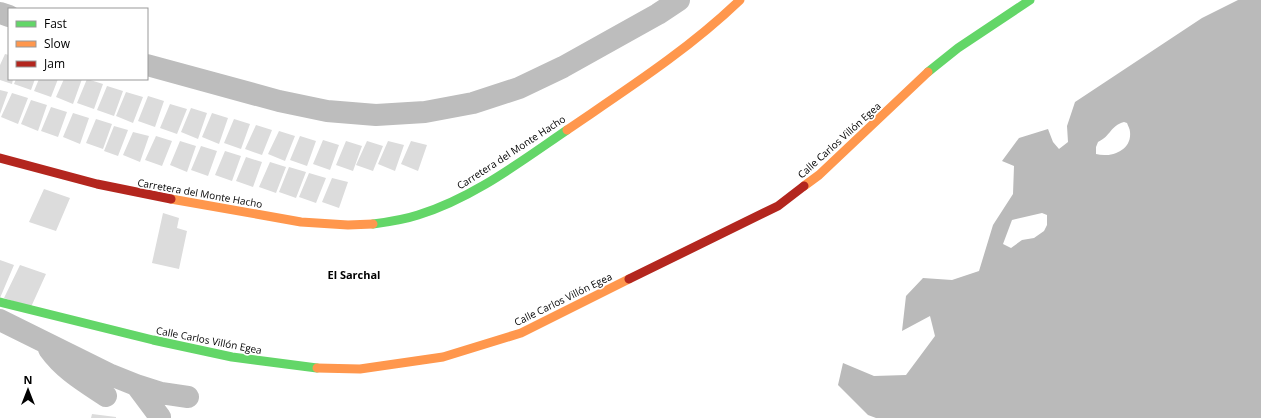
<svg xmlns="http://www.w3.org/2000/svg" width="1261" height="418" viewBox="0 0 1261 418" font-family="'Open Sans',sans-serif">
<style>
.water{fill:#bababa;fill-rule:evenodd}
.building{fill:#dcdcdc}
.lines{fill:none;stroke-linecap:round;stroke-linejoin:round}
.street{stroke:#bdbdbd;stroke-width:22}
.fast{stroke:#63d668;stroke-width:9}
.slow{stroke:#ff974d;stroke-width:9}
.jam{stroke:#b3261e;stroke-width:9}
.labels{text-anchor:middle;stroke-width:3.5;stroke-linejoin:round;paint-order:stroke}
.street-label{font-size:10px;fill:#000;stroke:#fff}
.neighbourhood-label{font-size:11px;font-weight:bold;fill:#000;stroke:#fff}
</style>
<rect width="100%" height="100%" fill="#fff"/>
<path class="water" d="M1238,0H1261V418H876L868,415L838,385L843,363L874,376L906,375L935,336L930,316L902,331L906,296L923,278L952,280L979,271L993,225L1013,194L1014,166L1002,161L1019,138L1048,129L1053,142L1059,149L1068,142L1067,126L1075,102L1202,18ZM1124,122L1127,123C1128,126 1130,129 1130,132C1132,151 1110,158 1096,154V147L1098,142C1111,136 1110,126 1124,122ZM1042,213L1047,215V225L1044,231L1034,238L1022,240L1011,248L1003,244L1012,220Z"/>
<path class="building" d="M5,54L9,55V79H13L12,84L0,80V65Z
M16,79H35L31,90L14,84Z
M39,79H58L51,97L34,91Z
M64,79H82L73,104L56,97Z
M87,79L103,84L94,109L77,103Z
M107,86L123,91L114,116L97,110Z
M0,90L8,92L0,114Z
M126,92L143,97L133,123L116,116Z
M12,93L28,98L18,124L1,117Z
M148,96L164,101L155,127L138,121Z
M31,100L47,105L38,131L21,124Z
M170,104L187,109L177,134L160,128Z
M51,107L67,112L58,137L41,131Z
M191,108L207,113L198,139L181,132Z
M73,113L89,118L80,144L63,137Z
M212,113L228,118L219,144L202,137Z
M96,119L112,124L103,149L86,143Z
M234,119L250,124L241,149L224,143Z
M256,125L272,130L262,155L245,149Z
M114,126L128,130L118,156L104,151Z
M279,131L295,136L285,161L268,154Z
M133,132L149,136L140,162L123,155Z
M156,136L172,141L162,166L145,160Z
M300,136L316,141L307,166L290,160Z
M323,140L339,145L330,170L313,164Z
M180,141L196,146L187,172L170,165Z
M346,141L362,146L353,171L336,165Z
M367,141L383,146L373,171L356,165Z
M388,141L404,145L395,171L378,164Z
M411,141L427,145L418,171L401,164Z
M201,146L217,151L208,176L191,170Z
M225,151L241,156L232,181L215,175Z
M246,157L262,162L253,187L236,181Z
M270,162L286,167L276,193L259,187Z
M289,167L306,172L296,198L279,192Z
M309,173L326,178L316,203L299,197Z
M332,178L348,182L339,208L322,202Z
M44,189L70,198L56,231L29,222Z
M163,213L179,218L177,228L187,231L179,269L152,263Z
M0,260L14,265L0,298Z
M20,265L46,274L31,307L4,298Z
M92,414L116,417V418H91Z"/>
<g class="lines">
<path class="street" d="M0,13L9,16
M147,65L279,101L327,111L376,115L425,112L473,103L519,88L563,67L658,14L679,0
M0,320L111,375L136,385L161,393L188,397
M49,349C64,370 85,382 106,396
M136,385L160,417"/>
<path class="fast" d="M928,72L958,48L1030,0
M373,224C388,222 403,220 418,215C473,198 520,162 567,130
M0,302L153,340L232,357L317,368"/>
<path class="slow" d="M567,130C627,89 688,50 740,0
M804,186L819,175L928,72
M171,199L301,222L348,225L373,224
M317,368L360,369L443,357L521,333L629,279"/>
<path class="jam" d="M0,158L97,184L171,199
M629,279L778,206L804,186"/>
</g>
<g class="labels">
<g class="street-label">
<text transform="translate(839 140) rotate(-42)" y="4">Calle Carlos Villón Egea</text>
<text transform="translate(511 152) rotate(-33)" y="4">Carretera del Monte Hacho</text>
<text transform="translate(200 193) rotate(10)" y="4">Carretera del Monte Hacho</text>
<text transform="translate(563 299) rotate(-26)" y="4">Calle Carlos Villón Egea</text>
<text transform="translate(209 340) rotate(11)" y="4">Calle Carlos Villón Egea</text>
</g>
<g class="neighbourhood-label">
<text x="354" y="279">El Sarchal</text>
</g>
</g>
<rect x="8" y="8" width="140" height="72" fill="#ffffff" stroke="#999999"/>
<rect x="16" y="21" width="20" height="6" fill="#63d668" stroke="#999999"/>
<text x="44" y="28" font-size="12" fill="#000000">Fast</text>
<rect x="16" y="41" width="20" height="6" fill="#ff974d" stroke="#999999"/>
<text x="44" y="48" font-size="12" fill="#000000">Slow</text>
<rect x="16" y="61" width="20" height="6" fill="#b3261e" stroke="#999999"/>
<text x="44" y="68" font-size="12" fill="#000000">Jam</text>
<g transform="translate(28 390)" stroke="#ffffff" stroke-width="3" paint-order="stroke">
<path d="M0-3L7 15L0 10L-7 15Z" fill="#000000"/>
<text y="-6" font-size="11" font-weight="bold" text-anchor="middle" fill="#000000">N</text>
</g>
</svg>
